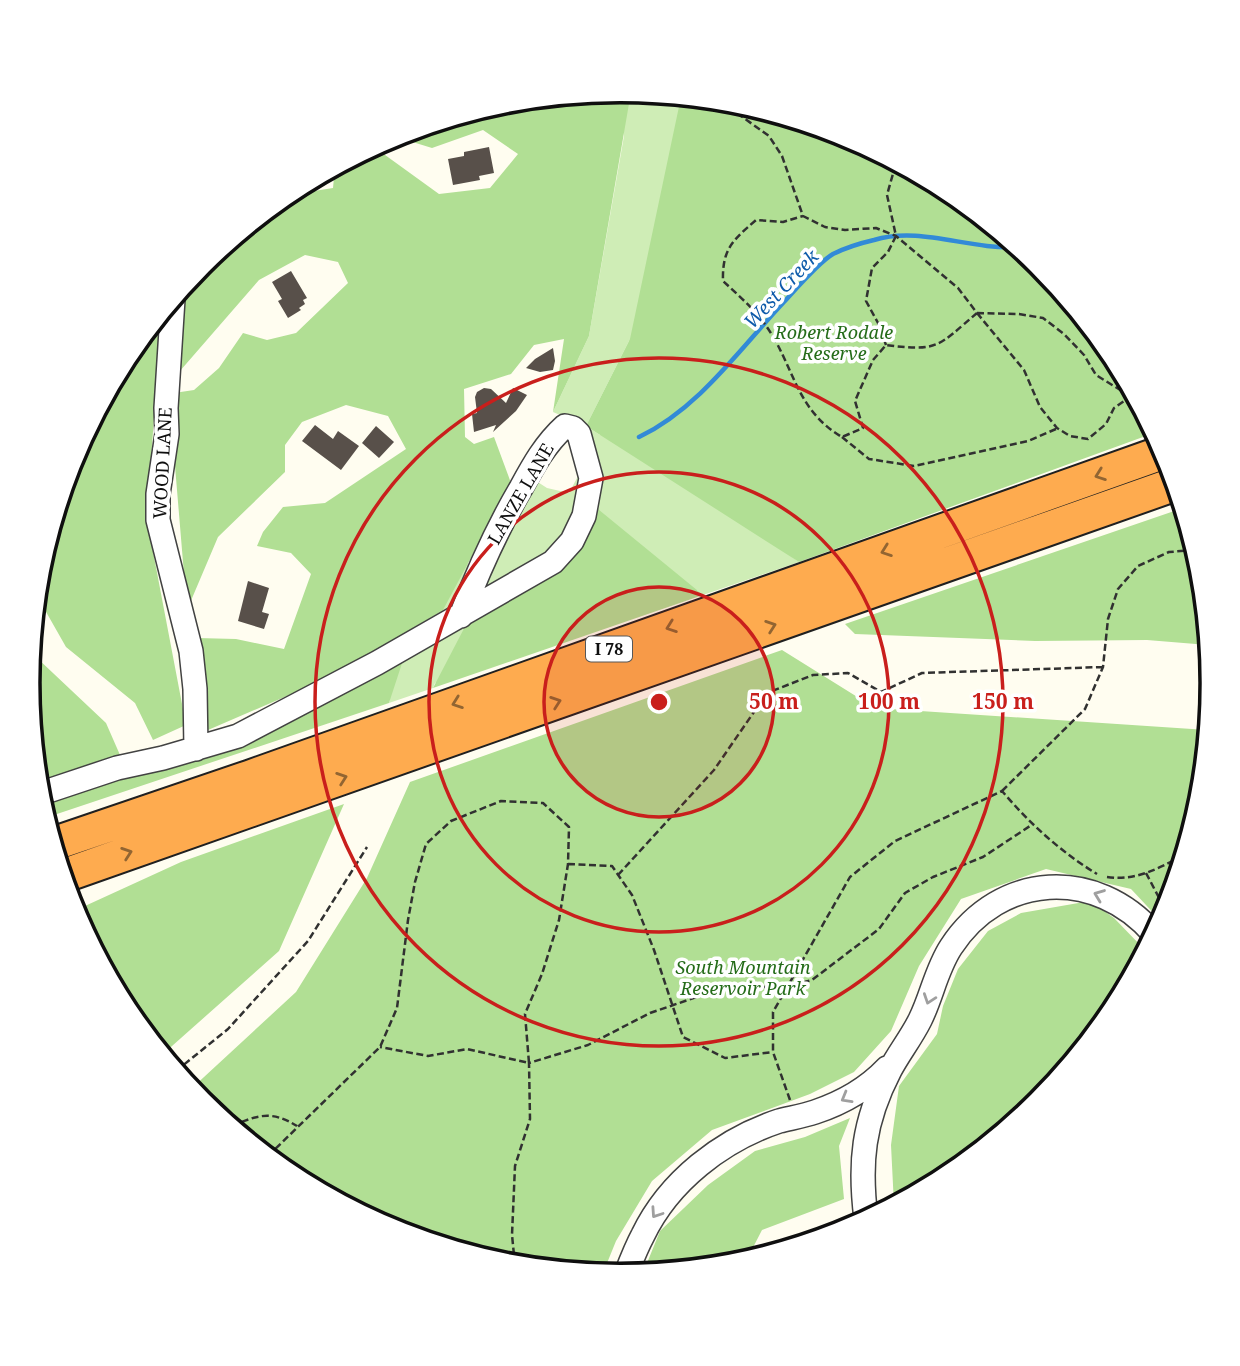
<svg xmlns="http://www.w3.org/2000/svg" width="1240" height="1366" viewBox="0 0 1240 1366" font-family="'Noto Serif',serif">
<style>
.green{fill:#cfedb6;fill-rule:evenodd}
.forest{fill:#b1df94}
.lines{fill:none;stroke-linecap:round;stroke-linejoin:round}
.stream{stroke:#328ad7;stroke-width:4.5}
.building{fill:#58504a}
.minor-casing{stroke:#424242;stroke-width:26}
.highway-casing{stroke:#202020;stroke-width:37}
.path{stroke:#313131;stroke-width:2.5;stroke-dasharray:7 3.5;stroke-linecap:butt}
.minor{stroke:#fff;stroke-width:23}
.highway{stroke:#feab4f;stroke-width:33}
.oneway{stroke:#926532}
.oneway2{stroke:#9f9f9f}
.ring{fill:none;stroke:#c91f1c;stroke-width:3.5}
.labels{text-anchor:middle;stroke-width:7;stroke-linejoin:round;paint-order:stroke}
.shield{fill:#fff;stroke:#575757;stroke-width:2}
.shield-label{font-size:16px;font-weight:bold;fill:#0f0f0f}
.park-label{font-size:18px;font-style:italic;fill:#256c19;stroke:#fff}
.street-label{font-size:18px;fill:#0f0f0f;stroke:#fff}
.water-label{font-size:19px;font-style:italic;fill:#0e5baa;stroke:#fff}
.rim{fill:none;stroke:#0f0f0f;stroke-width:3.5}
.centre{fill:#c91f1c;stroke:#fff;stroke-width:3.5}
.ring-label{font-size:21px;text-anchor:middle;font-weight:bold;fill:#c91f1c;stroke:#fff;stroke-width:7;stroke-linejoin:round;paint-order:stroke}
</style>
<rect width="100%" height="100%" fill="#fffdf0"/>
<path class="green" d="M621,91L736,102L847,136L949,191L1039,265L1112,354L792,557L799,562L703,595L697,590L435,683L433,688L389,703L390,700L197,740L335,680L414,636L460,549L479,586L533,479L547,488L569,493L593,448L586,426L553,412L589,336L624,136ZM630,339L600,435L586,426Z"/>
<path class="forest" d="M620,91L631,92L589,336L553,412L564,339L534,345L511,374L464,389L465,437L474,444L494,437L511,483L443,610L333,676L208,730L197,638L236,639L284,649L311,574L291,553L257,546L263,532L283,507L325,503L406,449L388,416L346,405L302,422L285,445V472L218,537L187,610L173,442L174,393L194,390L219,368L243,333L267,340L296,333L348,283L338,262L305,255L259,280L173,379L180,291L202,264L291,191L295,194L333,188L335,167L374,147L439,194L490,188L518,154L483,130L432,148L393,136L505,102Z
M681,97L736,102L847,136L949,191L1039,265L1112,354L1154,433L799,562L586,426L630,339Z
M161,313L147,520L186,725L153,740L135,703L66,647L37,596L39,567L73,456L128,354Z
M593,505L703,595L433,688L470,617L543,577Z
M1183,508L1201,568L1208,645L1147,640L1035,641L855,634L845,624Z
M31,648L36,657L106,723L120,755L38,782L28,683Z
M782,650L875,708L1207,730L1201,799L1167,910L1161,921L1131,889L1046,869L961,899L919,966L891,1031L854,1072L810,1094L712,1130L652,1181L616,1241L603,1273L504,1264L393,1230L291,1175L201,1101L191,1089L296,992L367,878L410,782Z
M406,651L389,703L45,818L40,800L175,761Z
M344,804L279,951L163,1054L128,1012L74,911L181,862Z
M1090,901L1114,918L1145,950L1112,1012L1038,1102L949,1175L894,1205L891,1145L899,1086L937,1034L943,1006L958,969L988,931L1021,913Z
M850,1118L839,1146L844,1199L762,1230L746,1261L735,1264L643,1273L660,1231L708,1185L755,1151L805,1137Z"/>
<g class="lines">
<path class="stream" d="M639,437C698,409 739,350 783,303C795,290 819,262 833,254C845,248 861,243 874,240C921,226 969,250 1017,247"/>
</g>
<path class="building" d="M489,147L494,173L479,176L480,180L453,185L448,159L464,156V152Z
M291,271L307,298L303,300L305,304L299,308L301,310L288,318L278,301L282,299L272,282Z
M553,348L555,361L553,370L540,372L526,368L535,359Z
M484,388L491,389L506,403L513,388L527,395L516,411L493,432L496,425L474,432L472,414L477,413L475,397L477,392Z
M315,425L333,439L338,431L359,446L341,470L302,441Z
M376,426L394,442L379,458L362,443Z
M248,581L269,588L262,612L269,614L264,629L238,621Z"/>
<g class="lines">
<defs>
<path id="minor" d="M173,299L166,408L167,434L158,494V520L191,651L195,689L196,749
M39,794L117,768L163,758L238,736L377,663L553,562L572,541L584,516L591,478L579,434L573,428L565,426C545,444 533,466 521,488C497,529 478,571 461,616
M866,1219C859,1163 863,1122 890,1070C899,1053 911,1038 920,1020C932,996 936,970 951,947C1000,872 1096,867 1154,934
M626,1274C631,1261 636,1248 643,1235C669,1181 722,1140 779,1121C791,1118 803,1116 815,1112C842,1103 868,1088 887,1068"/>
<path id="highway" d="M53,844L250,777L1164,452
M63,876L1175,484"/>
</defs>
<use href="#minor" class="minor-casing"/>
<use href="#highway" class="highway-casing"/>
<path class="path" d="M720,101L769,136L782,156L803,216L825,227L845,230L876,228L896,236L958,288L977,313C938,346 939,352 886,345L873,360L855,401L863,428L842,437C794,409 794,363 764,323C753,308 737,294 723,281C722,249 733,240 756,220L783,222L803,216
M977,313L1024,370L1040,407L1057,428L1070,436L1088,439L1106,424L1114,408L1134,394
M977,313L1019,314L1043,318L1064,334L1084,355L1096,375L1130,396
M886,345L878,323L866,301L872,268L888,252L896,236L887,195L896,163
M842,437L869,459L914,466L1028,441L1056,429
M1002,791L1085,709L1103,667L1108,619L1118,589L1138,566L1169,552L1195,550
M568,864L612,866L632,895L654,950L683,1037L725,1058L773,1052
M1146,873L1166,911
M618,875L714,770L767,693L813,675L848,673L881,692L922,673L1103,667
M1107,877C1137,881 1156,869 1183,856
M176,1071L228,1029L308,941L367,847
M790,1100L773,1052V1012L850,877L895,841L1002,791C1030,824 1061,852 1097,874
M232,1126C258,1115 271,1110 297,1126
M268,1156L380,1047L397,1008L408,920L415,882L426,844L451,821L501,801L543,803L569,827L568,864L559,920L542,974L525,1014L529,1063L467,1049L428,1056L380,1047
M515,1265L512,1235L515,1166L530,1119L529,1063L588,1045L650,1013L726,987H785L812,980L879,929L905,893L933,877L983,857L1033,824"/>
<use href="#minor" class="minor"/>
<use href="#highway" class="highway"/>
</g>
<defs><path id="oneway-chevron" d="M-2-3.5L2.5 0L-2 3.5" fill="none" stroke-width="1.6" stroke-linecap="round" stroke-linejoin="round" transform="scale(1.75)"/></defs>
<g class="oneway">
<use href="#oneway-chevron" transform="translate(1100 475) rotate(160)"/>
<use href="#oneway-chevron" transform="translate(886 551) rotate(160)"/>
<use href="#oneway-chevron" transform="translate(771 626) rotate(-19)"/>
<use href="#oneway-chevron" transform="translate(671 627) rotate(160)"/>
<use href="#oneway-chevron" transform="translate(556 702) rotate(-19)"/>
<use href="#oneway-chevron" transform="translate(457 703) rotate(160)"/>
<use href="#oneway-chevron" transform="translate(342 778) rotate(-19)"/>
<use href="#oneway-chevron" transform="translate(127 853) rotate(-19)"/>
</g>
<g class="oneway2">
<use href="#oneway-chevron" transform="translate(1099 895) rotate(-159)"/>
<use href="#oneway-chevron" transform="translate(929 999) rotate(109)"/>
<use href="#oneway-chevron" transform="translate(846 1098) rotate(150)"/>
<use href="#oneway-chevron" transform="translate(656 1213) rotate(124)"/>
</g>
<circle cx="659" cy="702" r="115" fill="#c91f1c" fill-opacity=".12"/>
<g class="ring">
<circle cx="659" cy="702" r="115"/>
<circle cx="659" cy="702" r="230"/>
<circle cx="659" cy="702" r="344"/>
</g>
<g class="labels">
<rect class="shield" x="586" y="636.5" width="46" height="25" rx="5"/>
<g class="shield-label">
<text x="609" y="655">I 78</text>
</g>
<g class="park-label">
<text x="834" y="339">Robert Rodale<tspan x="834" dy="21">Reserve</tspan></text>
<text x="743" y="974">South Mountain<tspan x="743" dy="21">Reservoir Park</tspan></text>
</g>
<g class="street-label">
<text transform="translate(163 463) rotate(-87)" y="6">WOOD LANE</text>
<text transform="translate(521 494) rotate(-60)" y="6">LANZE LANE</text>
</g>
<g class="water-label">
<text transform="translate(781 289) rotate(-47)" y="7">West Creek</text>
</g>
</g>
<path d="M0 0H1240V1366H0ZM40 683a580 580 0 1 1 1160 0a580 580 0 1 1-1160 0Z" fill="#fff" fill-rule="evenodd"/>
<path class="rim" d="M40 683a580 580 0 1 1 1160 0a580 580 0 1 1-1160 0Z"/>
<circle cx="659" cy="702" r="10" class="centre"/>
<g class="ring-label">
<text x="774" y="709">50 m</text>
<text x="889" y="709">100 m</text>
<text x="1003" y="709">150 m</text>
</g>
</svg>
